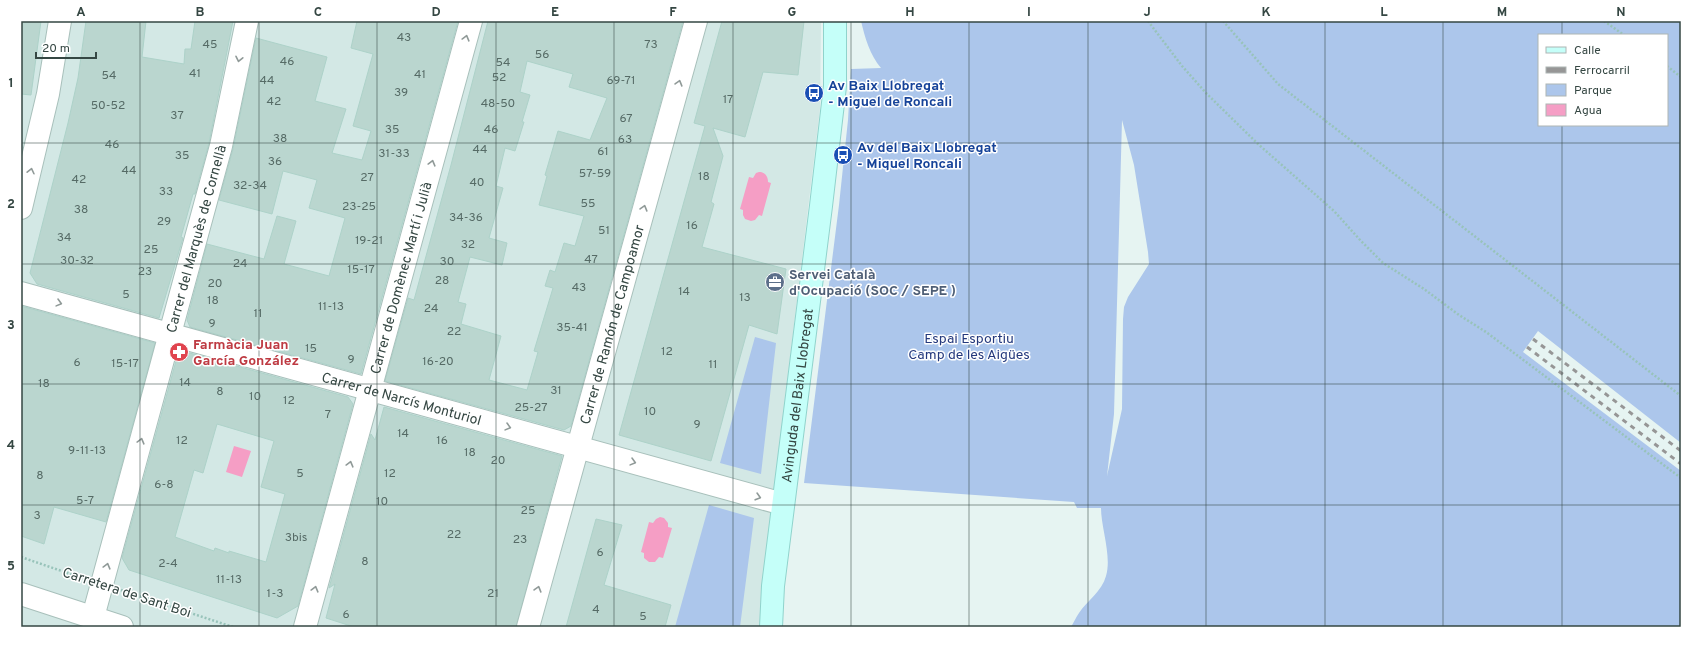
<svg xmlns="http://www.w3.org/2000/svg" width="1702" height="648" viewBox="0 0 1702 648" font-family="Overpass,sans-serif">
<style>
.residential{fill:#d3e8e5}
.green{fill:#acc6eb;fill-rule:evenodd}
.water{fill:#f59ec5}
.building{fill:#bad6cf;stroke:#add2c9;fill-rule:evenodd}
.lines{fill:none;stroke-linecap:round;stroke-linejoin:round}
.minor-casing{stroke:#a8c0bb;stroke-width:24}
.tertiary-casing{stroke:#a8c0bb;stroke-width:24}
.secondary-casing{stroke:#90d3cc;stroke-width:24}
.path{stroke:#98c3ba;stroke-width:2.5;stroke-dasharray:2 2;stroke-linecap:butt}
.minor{stroke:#fff;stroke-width:22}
.tertiary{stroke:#fff;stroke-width:22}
.secondary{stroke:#c5fff9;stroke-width:22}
.rail{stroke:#969696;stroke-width:3;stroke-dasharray:5 5;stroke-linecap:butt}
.oneway{stroke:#909a98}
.grid{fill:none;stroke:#354743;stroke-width:1;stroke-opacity:0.55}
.labels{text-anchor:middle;stroke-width:3;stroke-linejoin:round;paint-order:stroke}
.number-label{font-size:12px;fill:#566b66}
.transit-label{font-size:14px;font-weight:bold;fill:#164399;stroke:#fff;text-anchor:start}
.street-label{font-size:14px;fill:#354743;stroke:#fff}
.service-label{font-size:14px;font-weight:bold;fill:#4e5e75;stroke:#fff;text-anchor:start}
.park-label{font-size:14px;fill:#24397d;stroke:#fff}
.health-label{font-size:14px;font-weight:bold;fill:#be3a42;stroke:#fff;text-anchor:start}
.neatline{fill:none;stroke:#354743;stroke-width:1.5}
.grid-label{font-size:13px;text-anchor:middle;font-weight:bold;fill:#354743}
</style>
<rect width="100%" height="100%" fill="#e6f4f2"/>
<path class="residential" d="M21,21H821L820,109L772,509L767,627H21Z"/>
<path class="green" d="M861,21H1681V443L1538,331L1523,352L1681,471V627H1071C1074,622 1076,617 1079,613C1087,601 1102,591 1106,576C1112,556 1101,528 1101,508H1077L1074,502L804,483L839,205L848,120L851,69L881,68C870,55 865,38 861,21ZM1539,35H1667V125H1539ZM1122,120L1134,165L1148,252L1149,264L1128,297L1124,307L1123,319L1122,409L1107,476L1114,414Z
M755,337L776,343L761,474L720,463Z
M709,505L754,518L740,627H675Z"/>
<path class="water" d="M759,172C765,172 768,176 768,182L771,183L762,216L759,215L755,220L751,221L745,219L743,215V210L740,209L749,177L753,178L756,173Z
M234,446L251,451L242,477L226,472Z
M660,517L664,518L668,523V527L672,528L663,558L659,557L655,562H649L644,558V553L641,552L649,522L653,523L656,519Z"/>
<path class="building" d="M21,21H41L31,95L21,94Z
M86,21H146L142,57L184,64L185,49H191L195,21H233L209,143L195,194H193L181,237L183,238L159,318L37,284L30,273L68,123L78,78Z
M357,21H458L361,374L190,327L187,320L207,244L264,259L277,216L296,221L284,264L329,276L345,218L309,208L317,180L283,171L272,214L219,200L233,149L256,38L327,57L315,101L346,109L332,153L362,160L371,131L353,126L373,54L351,48Z
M488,21H683L571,426L564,430L385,381L408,298L414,300L451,165ZM527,61L573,74L569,87L607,98L590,140L558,131L545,175L547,176L539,205L584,216L575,246L564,243L555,272L550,270L545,286L553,288L534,351L538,352L527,390L489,380L501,336L461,324L466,304L458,302L470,257L502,265L507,243L489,238L503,188L496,186L505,148L515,151L524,122H522L530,95L520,92Z
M722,21H804L798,75L763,72L745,137L713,128L723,156L711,202L714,204L702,247L786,269L777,334L749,325L711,461L619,435L705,126L694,123Z
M21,306L155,343L106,522L54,507L44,544L21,536Z
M179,350L348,397L353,404L298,606L277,618L129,570L122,558ZM217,424L274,441L261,487L285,494L266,562L229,551V553L215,548L214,551L175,537L194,470L203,473Z
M384,407L562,456L516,627H354L326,618L335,584L329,588L371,434L375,440Z
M596,519L622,525L604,585L671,605L665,627H566Z"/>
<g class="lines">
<defs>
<g id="minor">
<path id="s1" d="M21,293L783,504"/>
<path id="s2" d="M93,617L221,146L247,21"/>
<path id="s3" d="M305,627L471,21"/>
<path id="s4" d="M528,627L696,21"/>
</g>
<path id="tertiary" d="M21,208L48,94L60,21
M21,594L122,627"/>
<g id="secondary">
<path id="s5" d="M771,627L773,586L821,206L835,86V21"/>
</g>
</defs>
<use href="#minor" class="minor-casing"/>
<use href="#tertiary" class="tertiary-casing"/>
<use href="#secondary" class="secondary-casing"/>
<path class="path" d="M1148,21L1182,66L1206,93L1258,144L1334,211L1361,241L1383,263L1424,289L1459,315L1486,332L1681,478
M1223,21L1278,84L1681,396
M1604,21L1624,35
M1667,66L1681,77
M21,557L82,578
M121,590L233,627"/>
<use href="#minor" class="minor"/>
<use href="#tertiary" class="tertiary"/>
<use href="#secondary" class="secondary"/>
<path class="rail" d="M1533,339L1681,451
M1527,347L1681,464"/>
</g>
<defs><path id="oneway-chevron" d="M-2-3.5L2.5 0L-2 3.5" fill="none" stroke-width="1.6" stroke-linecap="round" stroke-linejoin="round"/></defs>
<g class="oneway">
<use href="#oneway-chevron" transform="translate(466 38) rotate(-75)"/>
<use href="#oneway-chevron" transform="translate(239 59) rotate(102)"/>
<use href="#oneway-chevron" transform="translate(679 83) rotate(-74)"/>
<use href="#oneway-chevron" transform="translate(432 163) rotate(-75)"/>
<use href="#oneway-chevron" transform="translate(31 171) rotate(-77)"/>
<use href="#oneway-chevron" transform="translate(644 208) rotate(-74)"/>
<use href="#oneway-chevron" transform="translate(59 303) rotate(15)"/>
<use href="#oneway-chevron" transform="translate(508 427) rotate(15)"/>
<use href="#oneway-chevron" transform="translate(141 441) rotate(-75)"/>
<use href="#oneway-chevron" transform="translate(633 462) rotate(15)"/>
<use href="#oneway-chevron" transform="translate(350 464) rotate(-75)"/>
<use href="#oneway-chevron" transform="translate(758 497) rotate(16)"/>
<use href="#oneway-chevron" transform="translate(107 566) rotate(-75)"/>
<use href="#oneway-chevron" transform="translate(315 589) rotate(-75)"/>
<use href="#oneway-chevron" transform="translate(538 589) rotate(-74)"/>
</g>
<path class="grid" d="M140,21V627M259,21V627M377,21V627M496,21V627M614,21V627M733,21V627M851,21V627M969,21V627M1088,21V627M1206,21V627M1325,21V627M1443,21V627M1562,21V35M1562,125V627M21,143H1681M21,264H1681M21,384H1681M21,505H1681"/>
<defs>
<symbol id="bus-disc" viewBox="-11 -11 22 22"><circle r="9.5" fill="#1a4fb4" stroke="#fff"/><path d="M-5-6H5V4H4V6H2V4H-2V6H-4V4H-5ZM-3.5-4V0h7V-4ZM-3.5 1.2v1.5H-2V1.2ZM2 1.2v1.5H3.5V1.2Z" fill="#fff"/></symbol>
<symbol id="office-disc" viewBox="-11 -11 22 22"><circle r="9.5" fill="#5c6f8a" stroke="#fff"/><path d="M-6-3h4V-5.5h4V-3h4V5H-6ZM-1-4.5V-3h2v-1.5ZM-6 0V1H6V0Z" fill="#fff"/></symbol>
<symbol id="pharmacy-disc" viewBox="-11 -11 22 22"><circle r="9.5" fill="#e0444e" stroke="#fff"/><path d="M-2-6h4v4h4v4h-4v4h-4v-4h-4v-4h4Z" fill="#fff"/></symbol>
</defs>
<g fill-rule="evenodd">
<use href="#bus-disc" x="803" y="82" width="22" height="22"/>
<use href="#bus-disc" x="832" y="144" width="22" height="22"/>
<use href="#office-disc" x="764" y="271" width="22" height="22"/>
<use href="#pharmacy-disc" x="168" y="341" width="22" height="22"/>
</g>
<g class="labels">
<g class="number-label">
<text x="404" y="41">43</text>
<text x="210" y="48">45</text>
<text x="651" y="48">73</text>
<text x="542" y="58">56</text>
<text x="287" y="65">46</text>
<text x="503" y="66">54</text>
<text x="195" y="77">41</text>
<text x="420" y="78">41</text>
<text x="109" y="79">54</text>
<text x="499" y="81">52</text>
<text x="267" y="84">44</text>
<text x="621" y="84">69-71</text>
<text x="401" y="96">39</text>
<text x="728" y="103">17</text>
<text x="274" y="105">42</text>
<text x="498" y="107">48-50</text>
<text x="108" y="109">50-52</text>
<text x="177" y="119">37</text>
<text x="626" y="122">67</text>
<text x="392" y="133">35</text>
<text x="491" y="133">46</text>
<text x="280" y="142">38</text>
<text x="625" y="143">63</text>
<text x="112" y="148">46</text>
<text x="480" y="153">44</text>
<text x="603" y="155">61</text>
<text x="394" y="157">31-33</text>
<text x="182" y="159">35</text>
<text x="275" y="165">36</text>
<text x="129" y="174">44</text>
<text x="595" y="177">57-59</text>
<text x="704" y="180">18</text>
<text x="367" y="181">27</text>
<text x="79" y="183">42</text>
<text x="477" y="186">40</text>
<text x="250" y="189">32-34</text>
<text x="166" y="195">33</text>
<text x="588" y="207">55</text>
<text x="359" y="210">23-25</text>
<text x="81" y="213">38</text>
<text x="466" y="221">34-36</text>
<text x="164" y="225">29</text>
<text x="692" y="229">16</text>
<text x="604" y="234">51</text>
<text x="64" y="241">34</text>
<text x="369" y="244">19-21</text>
<text x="468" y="248">32</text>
<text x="151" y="253">25</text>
<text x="591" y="263">47</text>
<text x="77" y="264">30-32</text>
<text x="447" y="265">30</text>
<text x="240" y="267">24</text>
<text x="361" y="273">15-17</text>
<text x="145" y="275">23</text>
<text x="442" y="284">28</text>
<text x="215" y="287">20</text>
<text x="579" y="291">43</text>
<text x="684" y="295">14</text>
<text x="126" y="298">5</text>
<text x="745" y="301">13</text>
<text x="213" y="304">18</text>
<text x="331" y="310">11-13</text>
<text x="431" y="312">24</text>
<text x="258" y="317">11</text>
<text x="212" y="327">9</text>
<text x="572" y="331">35-41</text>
<text x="454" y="335">22</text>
<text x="311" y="352">15</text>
<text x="667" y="355">12</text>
<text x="351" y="363">9</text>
<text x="438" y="365">16-20</text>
<text x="77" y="366">6</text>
<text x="125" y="367">15-17</text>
<text x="713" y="368">11</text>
<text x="185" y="386">14</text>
<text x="44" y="387">18</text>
<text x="556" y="394">31</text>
<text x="220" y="395">8</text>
<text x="255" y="400">10</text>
<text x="289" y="404">12</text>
<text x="531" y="411">25-27</text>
<text x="650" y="415">10</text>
<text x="328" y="418">7</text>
<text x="697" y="428">9</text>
<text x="403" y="437">14</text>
<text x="182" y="444">12</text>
<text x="442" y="444">16</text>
<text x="87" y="454">9-11-13</text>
<text x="470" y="456">18</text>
<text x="498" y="464">20</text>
<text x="300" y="477">5</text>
<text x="390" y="477">12</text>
<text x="40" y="479">8</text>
<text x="164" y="488">6-8</text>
<text x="85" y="504">5-7</text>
<text x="382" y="505">10</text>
<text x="528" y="514">25</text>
<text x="37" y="519">3</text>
<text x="454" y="538">22</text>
<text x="296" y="541">3bis</text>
<text x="520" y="543">23</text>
<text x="600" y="556">6</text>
<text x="365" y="565">8</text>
<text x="168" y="567">2-4</text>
<text x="229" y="583">11-13</text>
<text x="275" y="597">1-3</text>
<text x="493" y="597">21</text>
<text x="596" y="613">4</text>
<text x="346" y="618">6</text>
<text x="643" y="620">5</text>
</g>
<g class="transit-label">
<text x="828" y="90">Av Baix Llobregat<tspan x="828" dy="16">- Miguel de Roncali</tspan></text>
<text x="857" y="152">Av del Baix Llobregat<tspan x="857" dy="16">- Miquel Roncali</tspan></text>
</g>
<g class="street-label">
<text dy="5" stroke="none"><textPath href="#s2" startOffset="392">Carrer del Marquès de Cornellà</textPath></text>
<text dy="5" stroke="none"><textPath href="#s3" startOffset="362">Carrer de Domènec Martí i Julià</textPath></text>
<text dy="5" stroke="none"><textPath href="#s4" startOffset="314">Carrer de Ramón de Campoamor</textPath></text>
<text dy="5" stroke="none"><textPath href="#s5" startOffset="233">Avinguda del Baix Llobregat</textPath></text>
<text dy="5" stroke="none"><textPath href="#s1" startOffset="395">Carrer de Narcís Monturiol</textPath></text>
<text transform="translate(127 592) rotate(18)" y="5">Carretera de Sant Boi</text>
</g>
<g class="service-label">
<text x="789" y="279">Servei Català<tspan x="789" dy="16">d'Ocupació (SOC / SEPE )</tspan></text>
</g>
<g class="park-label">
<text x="969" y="343">Espai Esportiu<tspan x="969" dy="16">Camp de les Aigües</tspan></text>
</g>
<g class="health-label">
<text x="193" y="349">Farmàcia Juan<tspan x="193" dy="16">García González</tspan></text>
</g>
</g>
<rect width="1702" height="648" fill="none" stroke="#ffffff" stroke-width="44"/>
<rect x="1538" y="34" width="130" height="92" fill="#ffffff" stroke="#aeb5b4"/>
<rect x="1546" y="47" width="20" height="6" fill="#c5fff9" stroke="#aeb5b4"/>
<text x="1574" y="54" font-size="12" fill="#354743">Calle</text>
<rect x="1546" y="67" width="20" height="6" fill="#969696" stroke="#aeb5b4"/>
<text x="1574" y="74" font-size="12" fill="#354743">Ferrocarril</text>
<rect x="1546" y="84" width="20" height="12" fill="#acc6eb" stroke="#aeb5b4"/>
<text x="1574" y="94" font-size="12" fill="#354743">Parque</text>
<rect x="1546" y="104" width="20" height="12" fill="#f59ec5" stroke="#aeb5b4"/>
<text x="1574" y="114" font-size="12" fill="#354743">Agua</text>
<path d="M36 52v6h60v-6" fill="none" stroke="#354743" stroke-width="2"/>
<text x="42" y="52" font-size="12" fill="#354743" stroke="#ffffff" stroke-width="3" paint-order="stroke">20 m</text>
<rect x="22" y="22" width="1658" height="604" class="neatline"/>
<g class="grid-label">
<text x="81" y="16">A</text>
<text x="200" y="16">B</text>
<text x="318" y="16">C</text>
<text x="436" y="16">D</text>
<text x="555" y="16">E</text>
<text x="673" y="16">F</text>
<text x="792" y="16">G</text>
<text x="910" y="16">H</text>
<text x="1029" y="16">I</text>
<text x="1147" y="16">J</text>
<text x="1266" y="16">K</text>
<text x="1384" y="16">L</text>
<text x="1502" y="16">M</text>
<text x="1621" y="16">N</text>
<text x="11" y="87">1</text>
<text x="11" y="208">2</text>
<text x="11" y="329">3</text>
<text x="11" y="449">4</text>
<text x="11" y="570">5</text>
</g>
</svg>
